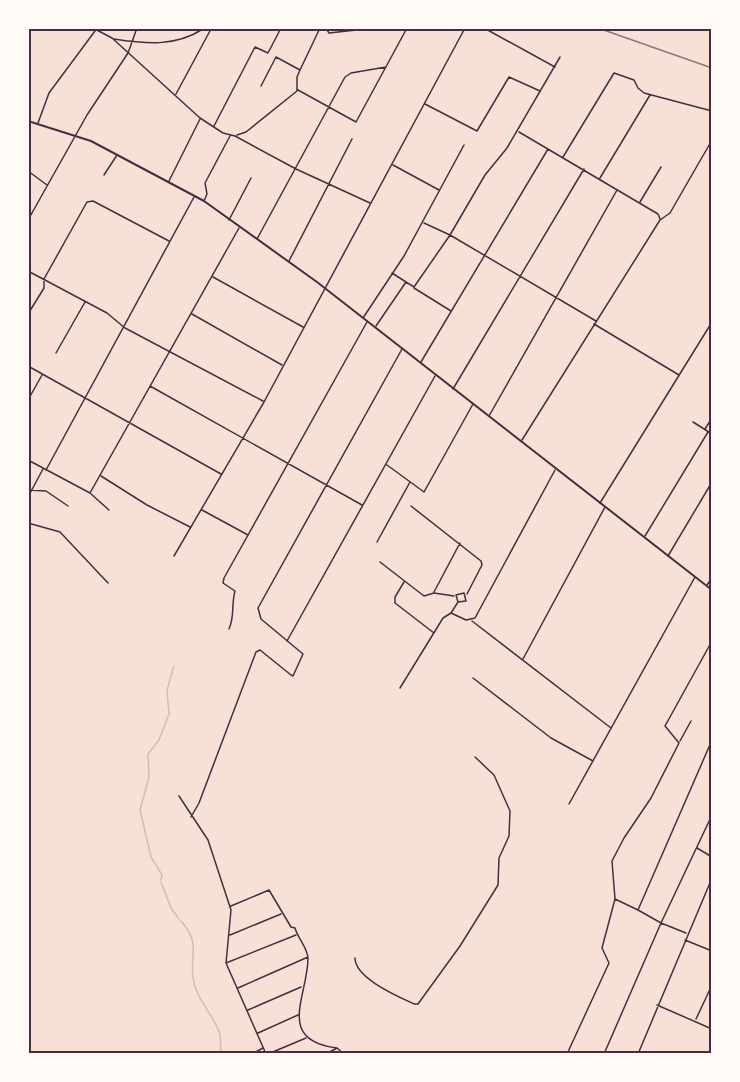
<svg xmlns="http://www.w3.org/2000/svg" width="740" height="1082" viewBox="0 0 740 1082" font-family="'Roboto Condensed',sans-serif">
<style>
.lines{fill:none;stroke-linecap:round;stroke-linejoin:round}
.stream{stroke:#dcb8b0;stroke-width:1.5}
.minor{stroke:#4a2c40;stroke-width:1.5}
.tertiary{stroke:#4a2c40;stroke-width:2}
.rail{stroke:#8f747c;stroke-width:1.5}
.neatline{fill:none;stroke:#4a2c40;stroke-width:2}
</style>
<rect width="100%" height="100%" fill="#f7e1d7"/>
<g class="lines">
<path class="stream" d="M161,880L162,875L151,857L140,810L149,777L148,754L159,740L169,714L167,690L174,666
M161,882L171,908L179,919
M181,921C201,944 190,952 193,978C196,1000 214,1015 220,1034C221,1040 220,1048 221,1054"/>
<path class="minor" d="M93,28L112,38L200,118L223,133L235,136L296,169L370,203
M326,28L329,33L375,28
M484,28L555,67
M202,29L213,28
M711,37H712
M114,39C146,44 175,47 203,29
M300,70L320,28
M298,90L356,122L407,28
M176,94L211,29
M425,104L477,131L509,77L540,91
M38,123L49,93L95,31
M214,126L255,47L268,53L281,28
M519,132L658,214L660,219
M237,135L246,132L297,91V77L300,70L276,57L261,86
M563,157L614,73L634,80L638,88L644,93L712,111
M393,165L439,190
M28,171L47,185
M104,175L117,155
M600,178L650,95
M169,181L200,119
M204,201L207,194L205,183L230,136
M640,202L661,167
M28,220L87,115L128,53L137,28
M229,220L251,178
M424,223L450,235L596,321
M257,239L345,77L351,73L386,67
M289,261L352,139
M28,271L107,313L125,328L263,401
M392,273L406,282
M213,277L303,327
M414,288L451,311
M28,314L44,288V279L87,202L93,201L169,241
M192,314L282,365
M363,318L404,256L464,145
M594,324L679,375
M376,326L406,282L414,287L450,235L485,175L507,148L560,57
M56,353L85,302
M421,362L548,149
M28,366L221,474
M150,386L362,505
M453,389L584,169
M28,400L42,375
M489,416L617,190
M693,422L712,434
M705,429L712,418
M522,440L660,220L670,213L712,140
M28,460L90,493L109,510
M387,465L424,492L473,404
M46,470L194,197
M101,476L147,505L190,527
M28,490L46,491L68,506
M90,493L239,228
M28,497L43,469
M600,503L712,322
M411,506L481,561L482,565L467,594
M202,510L248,535
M28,523L60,532L108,583
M645,536L708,432
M377,542L410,482
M174,556L264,402L465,28
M668,556L712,482
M380,562L424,596L434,593L454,596
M404,582L395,597V603L434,633
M707,585L712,578
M434,592L460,543
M451,613L466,620L475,618L555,470
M472,621L611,728
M229,629C235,616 231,605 235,591L223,583L224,578L367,322
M287,641L435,376
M523,659L605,507
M473,678L551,738L593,761
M400,688L443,618L451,613L458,602L456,595L464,593L466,601L458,602
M680,741L691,721
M179,796L208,840L231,910L226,963L266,1054
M569,804L695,577
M191,817L199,803L256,652L260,650L291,675L293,676L303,654L261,619L258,608L402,349
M697,848L712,857
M615,899L638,910
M231,906L269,890L291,927L295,928C298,939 308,948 308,959C307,998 276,1040 337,1048
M686,933L661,923L712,815
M230,935L281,914
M685,940L712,951
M355,958C355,978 397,996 414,1004H418L460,946L498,885L499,858L509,836L510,811L494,775L475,757
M226,963L296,935
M238,988L308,957
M657,1005L712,1029
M248,1010L301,987
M696,1019L712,985
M258,1033L298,1015
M252,1054L263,1048
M268,1054L306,1038
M326,1054L337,1048L344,1054
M567,1054L609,963L602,948L615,899L612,861L624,838L651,798L679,743L665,726L712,641
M604,1054L661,923L638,910L712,740
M638,1054L712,878"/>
<path class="tertiary" d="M28,121L91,141L204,201L317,282L712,590"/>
<path class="rail" d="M598,28L712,68"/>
</g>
<rect width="740" height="1082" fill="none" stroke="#fffaf5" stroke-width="60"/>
<rect x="30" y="30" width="680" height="1022" class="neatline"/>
</svg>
